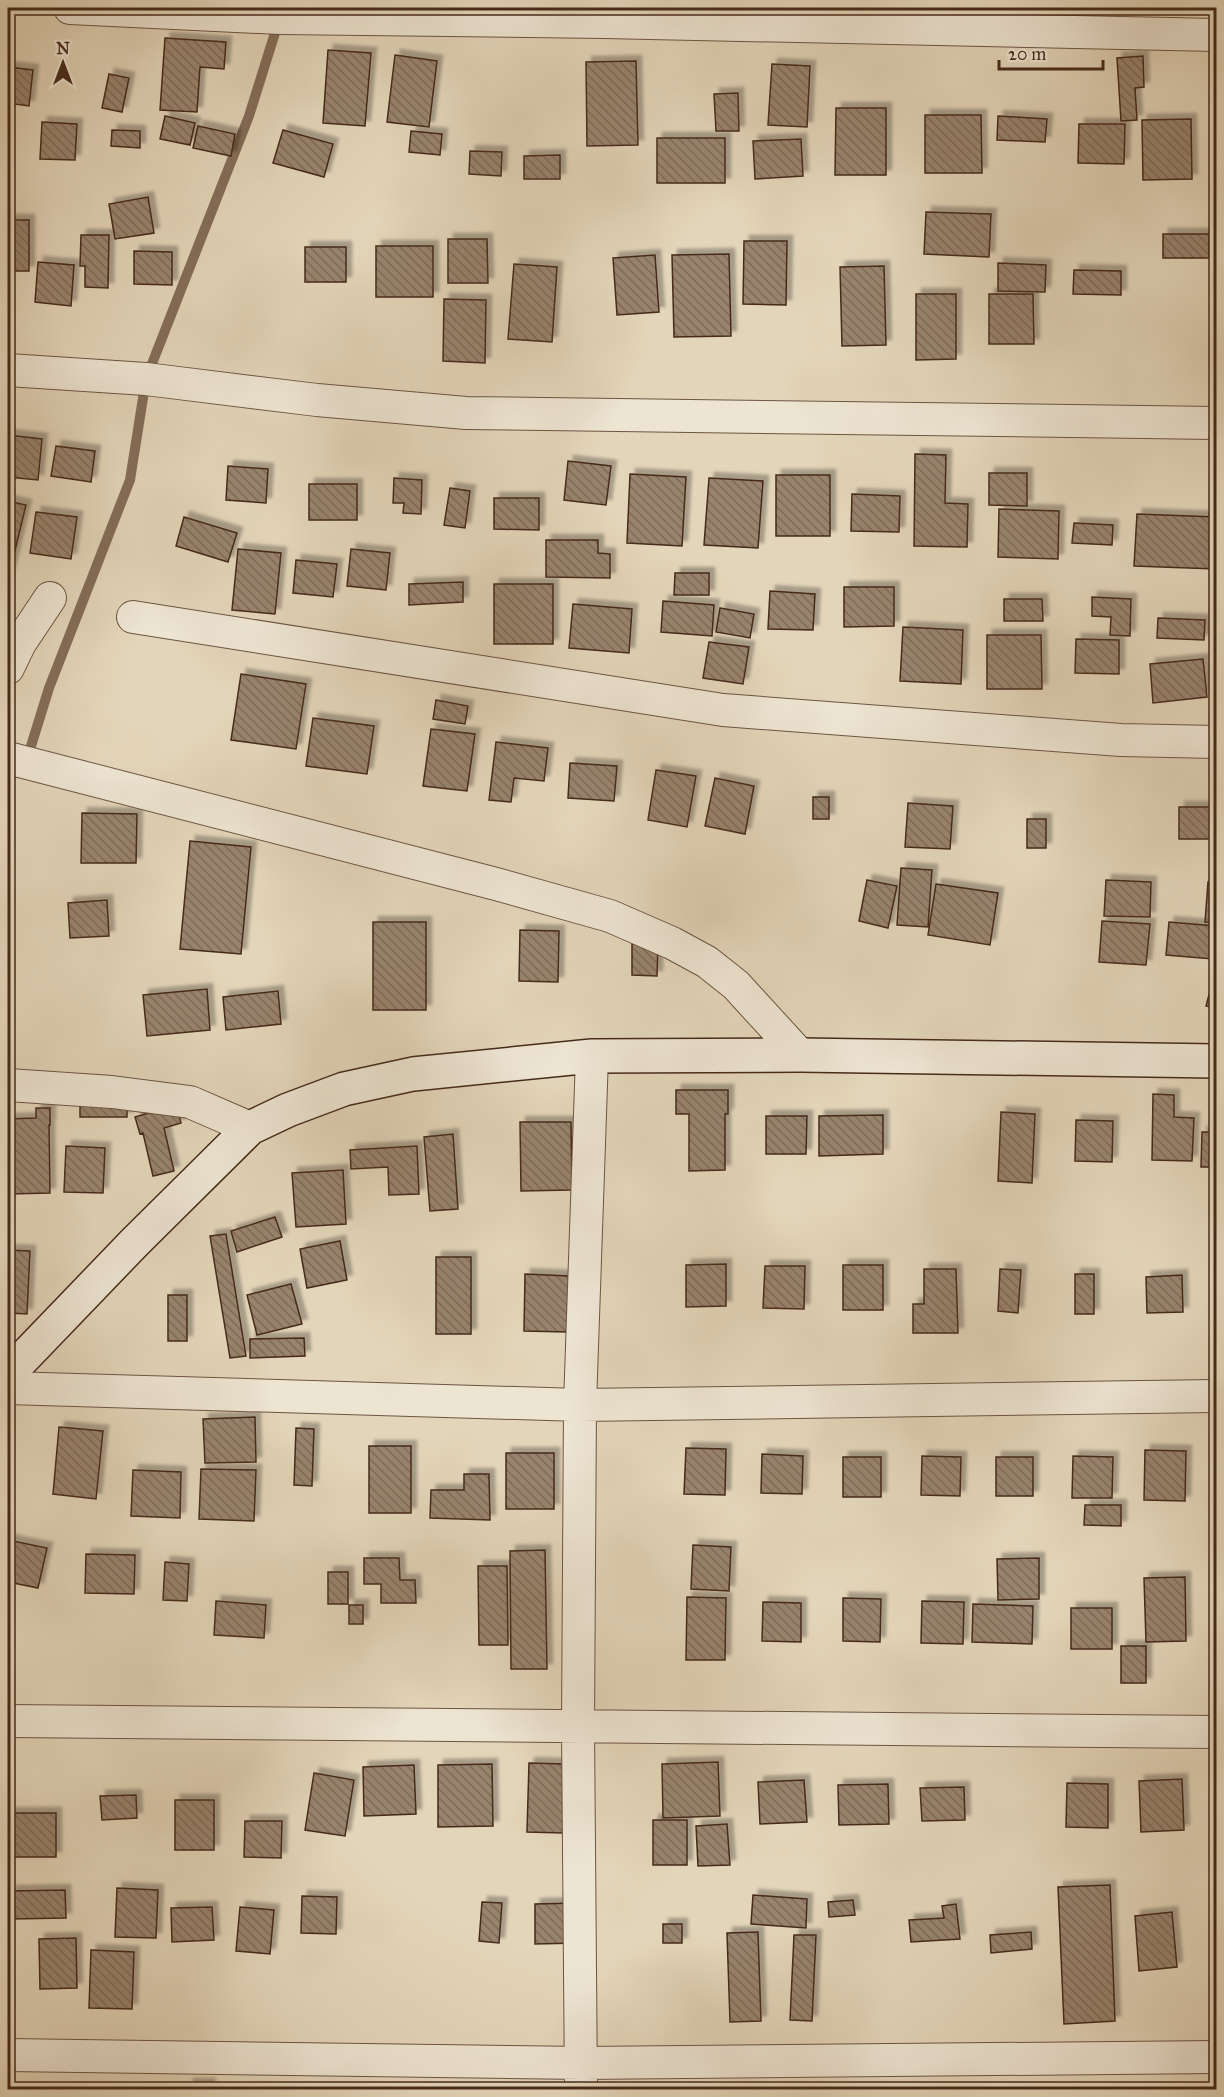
<svg xmlns="http://www.w3.org/2000/svg" width="1224" height="2097" viewBox="0 0 1224 2097" font-family="'IM FELL Great Primer',serif">
<style>
.lines{fill:none;stroke-linecap:round;stroke-linejoin:round}
.stream{stroke:#846e59;stroke-width:10}
.building{fill:url(#building-back-hatch);stroke:#462a1a;stroke-width:1.5;filter:url(#shadow)}
.street-casing{stroke:#6d5542;stroke-width:34}
.secondary-casing{stroke:#462a1a;stroke-width:36}
.street{stroke:#ede4d2;stroke-width:32}
.secondary{stroke:#ede4d2;stroke-width:33}
</style>
<defs>
<pattern id="building-back-hatch" width="6" height="6" patternUnits="userSpaceOnUse" patternTransform="scale(1.5)"><rect width="6" height="6" fill="#98836d"/><path d="M-1 5l2 2M0 0l6 6M5-1l2 2" fill="none" stroke="#7e6b59"/></pattern>
<filter id="shadow"><feDropShadow dx="5.5" dy="-5.5" stdDeviation="1.5" flood-color="#0004"/></filter>
</defs>
<rect width="100%" height="100%" fill="#e3d5b9"/>
<filter id="stains"><feTurbulence type="fractalNoise" baseFrequency=".00333" numOctaves="4"/><feColorMatrix values="0 0 0 0 .2 0 0 0 0 .09 0 0 0 0 .02 0 0 0 .5 -.17"/></filter>
<radialGradient id="worn" r=".72"><stop offset=".6" stop-color="#630" stop-opacity="0"/><stop offset="1" stop-color="#630" stop-opacity=".3"/></radialGradient>
<g class="lines">
<path class="stream" d="M27,759L49,688L130,480L146,379L249,116L279,20"/>
</g>
<path class="building" d="M165,38L226,42L224,69L200,67L197,112L160,110Z
M328,50L371,53L365,126L323,123Z
M395,55L437,61L429,127L387,122Z
M1143,56L1144,87L1135,88L1137,120L1121,121L1117,58Z
M636,61L638,145L587,146L586,62Z
M772,64L810,66L807,127L768,125Z
M8,67L33,70L29,106L8,103Z
M109,74L129,78L122,112L102,108Z
M738,93L739,131H716L714,94Z
M836,108H886V175H835Z
M925,115H981L982,173H925Z
M165,116L195,123L190,145L160,139Z
M998,116L1047,119L1045,142L997,140Z
M1191,119L1192,179L1143,180L1142,120Z
M42,122L77,124L75,160L40,159Z
M1079,124H1125L1124,164L1078,163Z
M198,126L235,134L231,156L193,148Z
M112,130L140,131V148L111,146Z
M283,130L333,144L324,177L273,163Z
M411,131L442,134L440,155L409,152Z
M657,138H725V183H657Z
M801,139L803,176L755,179L753,141Z
M470,151L502,152L501,176L469,174Z
M560,155V179H524V156Z
M148,197L154,233L115,239L109,204Z
M926,212L991,214L989,257L924,254Z
M8,220H29V271H8Z
M1163,234H1209V258H1163Z
M81,235H109L108,288L85,287V266H80Z
M448,239H487L488,283H448Z
M744,241H787L786,305L743,304Z
M376,246H433V297H376Z
M305,247H346V282H305Z
M134,251L172,252V285L134,284Z
M729,254L731,336L674,337L672,255Z
M655,255L659,312L617,315L613,258Z
M38,262L74,265L71,306L35,302Z
M998,263L1046,265L1045,292L998,291Z
M514,264L557,267L552,342L508,339Z
M884,266L886,345L842,346L840,267Z
M1074,270L1121,271V295L1073,294Z
M916,294H956V359L916,360Z
M989,294H1033L1034,344H989Z
M444,299L486,300L485,363L443,361Z
M8,435L42,439L38,480L8,477Z
M56,446L95,451L91,482L51,476Z
M915,454L946,455L945,503L968,504L967,547L914,546Z
M568,461L611,466L606,505L564,500Z
M228,466L268,469L266,503L226,500Z
M989,473H1027V506L989,505Z
M630,474L686,477L682,546L627,543Z
M776,475H830V536H776Z
M394,478L422,480L421,514L403,513L404,503H393Z
M709,478L763,481L758,548L704,545Z
M309,484H357V520H309Z
M450,488L470,491L465,528L444,525Z
M852,494L900,496L899,532L851,531Z
M494,498H539V530L494,529Z
M8,501L26,505L9,575H8Z
M999,509L1059,511L1058,559L998,557Z
M36,512L77,517L71,559L30,553Z
M1137,514L1216,517V569L1134,566Z
M184,517L237,533L228,562L176,546Z
M1074,523L1113,525L1112,545L1072,543Z
M546,540H598V553L610,554V578L546,577Z
M238,549L281,553L275,614L232,610Z
M351,549L390,553L386,590L347,586Z
M296,560L337,564L333,597L293,593Z
M675,573H709V595H674Z
M463,582V602L409,605V584Z
M494,584H553V644H494Z
M844,587H894V626L844,627Z
M770,591L815,594L813,630L768,629Z
M1092,597L1131,599L1130,636L1110,635L1111,617L1092,616Z
M1004,599H1042L1043,621H1004Z
M663,601L714,605L712,636L661,632Z
M573,604L632,609L629,653L569,648Z
M720,608L754,614L750,638L716,632Z
M1158,618L1205,620L1204,640L1157,638Z
M903,627L963,630L961,684L900,681Z
M987,635H1041L1042,689H987Z
M1076,639L1119,640V674L1075,673Z
M709,642L749,647L743,684L703,678Z
M1203,659L1207,697L1153,703L1150,664Z
M241,674L306,684L296,749L231,740Z
M436,700L468,706L465,724L433,719Z
M313,718L374,726L367,774L306,766Z
M431,729L475,734L467,791L423,786Z
M496,742L548,748L544,781L514,778L511,802L489,800Z
M570,763L617,766L614,801L568,798Z
M656,770L696,776L687,827L648,820Z
M715,778L754,786L745,834L705,826Z
M813,797H829V819H813Z
M908,803L953,806L950,849L905,847Z
M1179,807H1216V839H1179Z
M82,813L137,814L136,863H81Z
M1027,819H1046V848H1027Z
M190,841L251,847L241,954L180,949Z
M901,868L932,870L928,927L897,925Z
M867,880L897,886L888,928L859,921Z
M1106,880L1151,882L1150,917L1104,916Z
M1208,882H1216V922H1205Z
M936,884L998,893L990,945L928,935Z
M107,900L109,936L70,938L68,903Z
M1102,921L1150,924L1146,965L1099,962Z
M373,922H426V1010H373Z
M1169,922L1216,926L1213,959L1166,955Z
M520,930L559,931L558,982L519,981Z
M632,944H658L657,976L632,975Z
M1216,969V1008L1206,1006Z
M207,989L210,1030L147,1036L143,995Z
M278,991L281,1024L226,1030L223,997Z
M676,1090H728V1114H725V1170L689,1171V1114H676Z
M1153,1094L1174,1095V1117L1194,1118L1192,1161L1152,1160Z
M80,1098H127V1117H80Z
M176,1105L181,1123L164,1128L174,1171L153,1176L143,1133L140,1134L135,1117Z
M36,1108H50V1125H49L50,1193L8,1194V1119L36,1118Z
M1001,1112L1035,1114L1032,1183L998,1181Z
M883,1115V1154L819,1156V1116Z
M766,1116H807L806,1154H766Z
M1076,1120L1113,1121L1112,1162L1075,1161Z
M520,1122H571L572,1190L521,1191Z
M1202,1132H1216V1167H1201Z
M453,1134L458,1209L430,1211L424,1137Z
M66,1146L105,1148L103,1193L64,1192Z
M417,1146L419,1194L389,1195L388,1167L351,1169L350,1150Z
M343,1170L346,1224L296,1227L292,1173Z
M275,1217L282,1237L237,1252L231,1231Z
M226,1234L246,1356L230,1358L210,1236Z
M340,1241L347,1280L307,1288L300,1249Z
M8,1250L30,1251L27,1314L8,1313Z
M436,1257H471V1334H436Z
M726,1264V1306L686,1307V1265Z
M843,1265H883V1310H843Z
M765,1266H805L804,1309L763,1308Z
M924,1269H956L958,1333H913V1304H924Z
M1000,1269L1021,1270L1018,1313L998,1311Z
M525,1274L569,1276L568,1332L524,1331Z
M1075,1274H1094V1314H1075Z
M1182,1275L1183,1312L1147,1313L1146,1277Z
M291,1284L302,1324L257,1335L247,1295Z
M168,1295H187V1341H168Z
M304,1338L305,1356L250,1358V1339Z
M255,1417L256,1462L205,1463L203,1419Z
M59,1427L103,1431L96,1499L53,1494Z
M296,1428L314,1429L312,1486L294,1485Z
M369,1446H411V1513H369Z
M686,1448L726,1449L725,1495L684,1494Z
M1145,1450L1186,1451L1185,1501L1144,1500Z
M506,1453H554V1509H506Z
M762,1454L803,1456L802,1494L761,1493Z
M922,1456L961,1457L960,1496L921,1495Z
M1073,1456L1113,1457L1112,1498H1072Z
M843,1457H881V1497H843Z
M996,1457H1033V1496H996Z
M201,1469L256,1470L254,1521L199,1519Z
M133,1470L181,1472L180,1518L131,1516Z
M464,1474H489L490,1520L430,1518L431,1490H464Z
M1085,1505H1121V1526L1084,1525Z
M8,1540L47,1548L38,1588L8,1582Z
M693,1545L731,1547L729,1591L691,1589Z
M545,1550L547,1669H511L510,1551Z
M86,1554L135,1555L134,1594L85,1593Z
M364,1558H399L400,1580H415L416,1603H381V1584H364Z
M1039,1558V1599L998,1600L997,1559Z
M165,1562L189,1564L187,1601L163,1600Z
M478,1566H507L508,1645H479Z
M328,1572H348V1604H328Z
M1185,1577L1186,1641L1146,1642L1144,1578Z
M687,1597L726,1598L725,1660H686Z
M843,1598L881,1599L880,1642L843,1641Z
M216,1601L266,1605L264,1638L214,1635Z
M922,1601L964,1602L963,1644L921,1643Z
M763,1602L801,1603V1642L762,1641Z
M973,1604L1033,1606L1032,1644L972,1642Z
M349,1605H363V1624H349Z
M1071,1608H1112V1649H1071Z
M1121,1646H1146V1683H1121Z
M718,1762L720,1816L663,1818L662,1764Z
M529,1763L565,1764L563,1833L527,1832Z
M492,1764L493,1826L438,1827V1765Z
M414,1765L416,1814L364,1816L363,1767Z
M314,1773L354,1780L345,1836L305,1830Z
M1182,1779L1184,1830L1141,1832L1139,1781Z
M804,1780L807,1822L760,1824L758,1782Z
M1067,1783L1108,1784V1828L1066,1827Z
M888,1784L889,1824L839,1825L838,1785Z
M964,1787L965,1820L922,1821L920,1788Z
M136,1795L137,1818L102,1820L100,1796Z
M175,1800H214V1850H175Z
M8,1813H56V1857H8Z
M653,1820H687V1865H653Z
M245,1821H282L281,1858L244,1857Z
M727,1824L730,1865L698,1866L696,1826Z
M1110,1885L1115,2021L1064,2024L1058,1887Z
M117,1888L158,1890L156,1938L115,1937Z
M65,1890L66,1918L11,1919L10,1891Z
M753,1895L807,1899L806,1928L751,1924Z
M302,1896L337,1897L336,1934L301,1933Z
M853,1900L855,1915L829,1917L828,1902Z
M482,1902L502,1903L499,1943L479,1941Z
M577,1903L578,1943L535,1944V1904Z
M956,1904L960,1939L911,1942L909,1920L944,1918L942,1906Z
M212,1907L214,1940L172,1942L171,1908Z
M240,1907L274,1910L270,1954L236,1951Z
M1172,1912L1177,1967L1139,1971L1135,1916Z
M663,1924H682V1943H663Z
M758,1932L761,2021L730,2022L727,1933Z
M1031,1932L1032,1949L991,1953L990,1935Z
M794,1935H816L812,2021L790,2020Z
M76,1938L77,1988L40,1989L39,1939Z
M91,1950L134,1952L132,2009L89,2008Z
M188,2084H210L209,2090H188Z"/>
<g class="lines">
<defs>
<path id="street" d="M70,8L280,18L604,22L1216,35
M8,370L146,379L317,400L466,413L1216,423
M133,617L723,710L1121,740L1216,742
M8,668L20,643L50,598
M8,758L496,884L610,916L672,943L707,962L736,985L800,1055
M8,1085L112,1092L190,1102L250,1128
M8,1388L580,1405L1216,1396
M8,1721L1216,1732
M8,2055L582,2063L1216,2057
M581,2090L578,1727L580,1405L592,1056"/>
<path id="secondary" d="M8,1374L134,1243L250,1128L288,1110L344,1089L413,1074L592,1056L800,1055L1216,1061"/>
</defs>
<use href="#street" class="street-casing"/>
<use href="#secondary" class="secondary-casing"/>
<use href="#street" class="street"/>
<use href="#secondary" class="secondary"/>
</g>
<rect width="1224" height="2097" fill="none" stroke="#e3d5b9" stroke-width="30"/>
<rect x="9" y="9" width="1206" height="2079" fill="none" stroke="#462a1a" stroke-width="3"/>
<rect x="15" y="15" width="1194" height="2067" fill="none" stroke="#462a1a" stroke-width="1.5"/>
<g transform="translate(63 63)" stroke="#ede4d2" stroke-width="4.5" paint-order="stroke">
<path d="M0-4.5L10 22L0 15L-10 22Z" fill="#462a1a"/>
<text y="-9" font-size="16" font-weight="bold" text-anchor="middle" fill="#462a1a">N</text>
</g>
<path d="M999 60v9h104v-9" fill="none" stroke="#462a1a" stroke-width="3"/>
<text x="1008" y="60" font-size="18" fill="#462a1a" stroke="#ede4d2" stroke-width="4.5" paint-order="stroke">20 m</text>
<rect width="100%" height="100%" filter="url(#stains)"/>
<rect width="100%" height="100%" fill="url(#worn)"/>
</svg>
